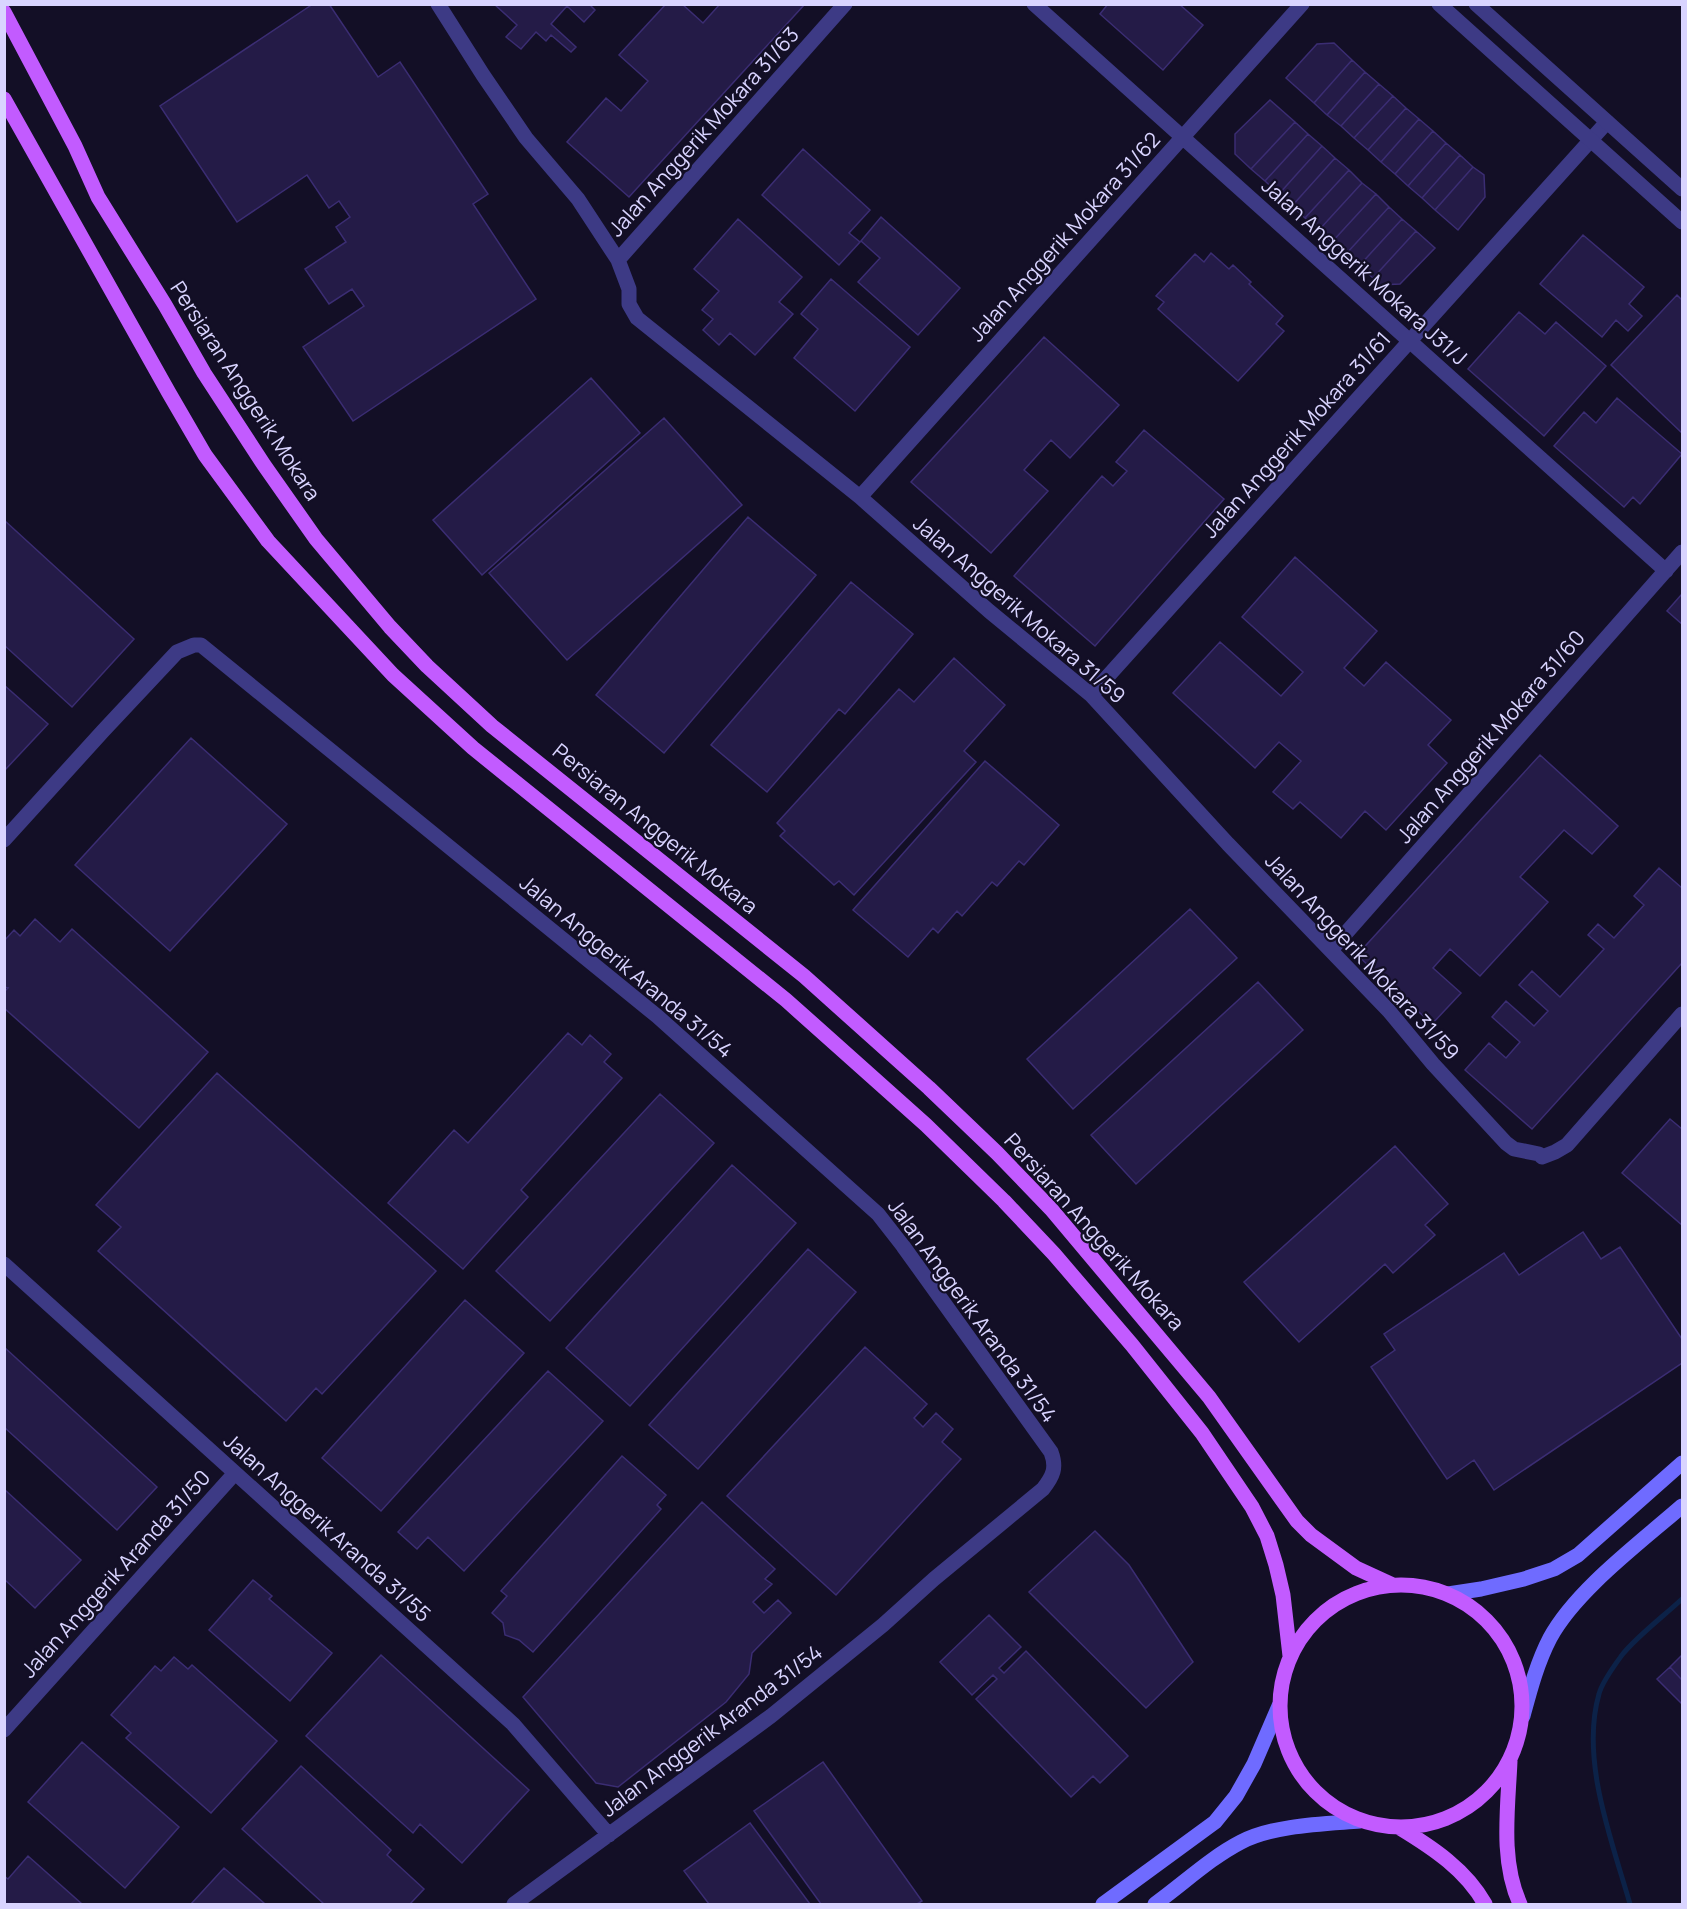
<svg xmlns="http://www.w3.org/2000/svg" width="1687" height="1909" viewBox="0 0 1687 1909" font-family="Manrope,sans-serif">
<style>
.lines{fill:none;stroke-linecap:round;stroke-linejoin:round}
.stream{stroke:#0c2248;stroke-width:5}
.building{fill:#241b47;stroke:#3b2d73;stroke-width:1.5}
.minor{stroke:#3d3a85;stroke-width:15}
.tertiary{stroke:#3d3a85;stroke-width:15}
.secondary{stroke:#6f6bff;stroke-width:15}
.primary{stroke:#c25bff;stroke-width:15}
.labels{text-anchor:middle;stroke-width:4.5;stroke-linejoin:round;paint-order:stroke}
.street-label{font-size:21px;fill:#d9d4ff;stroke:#130f26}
</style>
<rect width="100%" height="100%" fill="#130f26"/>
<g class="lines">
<path class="stream" d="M1630,1904C1612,1841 1580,1760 1599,1694C1602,1682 1614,1666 1622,1655C1636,1637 1665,1615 1682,1599"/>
</g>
<path class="building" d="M313,4H329L378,77L400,62L488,194L473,204L536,299L353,421L303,347L364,306L352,289L329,304L305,269L346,242L336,227L350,217L339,201L329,208L307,175L237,222L160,106Z
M494,4H589L595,10L584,22L567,6L551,24L576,47L571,52L551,35L546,41L536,32L521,49L506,37L517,25Z
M666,4H682L703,23L720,4H805L629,197L567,142L606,98L621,111L648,81L619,55Z
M1108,4H1179L1203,25L1163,70L1100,14Z
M1334,43L1352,60L1314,103L1286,78L1317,44Z
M1352,60L1365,72L1327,115L1314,103Z
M1365,72L1379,84L1341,126L1327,115Z
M1379,84L1393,96L1354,138L1341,126Z
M1393,96L1406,108L1368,150L1354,138Z
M1270,100L1295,122L1251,169L1235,154V134Z
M1406,108L1419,119L1381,162L1368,150Z
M1419,119L1433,131L1395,174L1381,162Z
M1295,122L1308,134L1265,181L1251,169Z
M1433,131L1446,143L1408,186L1395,174Z
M1308,134L1322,146L1279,194L1265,181Z
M1446,143L1460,155L1422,198L1408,186Z
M1322,146L1335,158L1292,206L1279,194Z
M803,149L870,210L849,233L860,242L839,265L762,195Z
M1460,155L1473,167L1435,210L1422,198Z
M1335,158L1349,170L1305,218L1292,206Z
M1473,167L1484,175L1485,197L1458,230L1435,210Z
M1349,170L1362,183L1319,230L1305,218Z
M1362,183L1376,194L1332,242L1319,230Z
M1376,194L1389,207L1346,254L1332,242Z
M1389,207L1402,219L1359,266L1346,254Z
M881,217L960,288L918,335L858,282L880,258L861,241Z
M738,219L802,277L779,302L793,314L755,355L730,333L719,345L703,330L713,319L702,310L719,291L694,269Z
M1402,219L1416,231L1373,278L1359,266Z
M1416,231L1435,248L1400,284L1379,285L1373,278Z
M1583,235L1644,287L1629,304L1642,316L1628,331L1616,320L1602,337L1540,284Z
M1211,253L1229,269L1233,265L1251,282L1249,284L1283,316L1276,324L1284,331L1238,381L1158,309L1164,302L1156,296L1195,254L1204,262Z
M831,279L910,347L855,411L794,358L818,329L801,314Z
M1677,295L1682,300V433L1611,365Z
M1519,312L1545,334L1556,322L1606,366L1544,436L1468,369Z
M1044,337L1119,405L1070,458L1051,440L1024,470L1048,491L991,553L911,482Z
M591,378L640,433L482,575L433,520Z
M1617,398L1682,454L1640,504L1633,497L1624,507L1554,446L1584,412L1596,423Z
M664,418L742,505L567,660L489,573Z
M1144,430L1224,499L1095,646L1014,576L1102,476L1113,486L1127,471L1116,462Z
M748,517L816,575L664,753L596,695Z
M4,520L134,639L72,707L4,645Z
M1295,557L1377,631L1344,668L1364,686L1386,662L1451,720L1428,745L1447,763L1386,830L1365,811L1341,838L1300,802L1293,809L1273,792L1301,761L1279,742L1255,768L1173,693L1220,642L1281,696L1303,672L1242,617Z
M851,582L913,634L845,714L839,709L767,792L711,745Z
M1682,594V624L1667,611Z
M954,658L1005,705L964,751L976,762L854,895L839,881L834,885L780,836L785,831L777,823L899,689L914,702Z
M4,685L48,724L4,771Z
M191,738L287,824L170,951L75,865Z
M1540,755L1618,826L1592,854L1564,830L1520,877L1548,902L1480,976L1450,949L1433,968L1461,993L1432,1024L1357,955Z
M985,761L1059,825L1024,865L1019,861L997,886L992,882L962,916L957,911L938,933L933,928L908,957L853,910Z
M1659,868L1682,888V963L1532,1129L1465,1070L1489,1043L1506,1058L1520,1042L1492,1017L1506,1001L1534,1026L1548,1011L1519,985L1532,971L1560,997L1604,949L1588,935L1598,924L1614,938L1644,905L1634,896Z
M1190,909L1237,958L1073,1109L1027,1059Z
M35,919L60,942L72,929L208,1052L139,1128L4,1008V992L8,988L4,987V941L14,930L20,936Z
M1258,982L1303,1030L1136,1184L1091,1135Z
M568,1033L582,1045L590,1035L611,1054L604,1062L622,1078L521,1190L528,1197L463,1269L388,1203L454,1130L468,1143Z
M217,1073L436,1271L322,1394L316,1388L286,1421L98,1251L121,1227L96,1205Z
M660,1094L714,1143L550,1321L496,1271Z
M1670,1119L1682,1129V1225L1622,1173Z
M1395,1146L1448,1204L1425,1225L1435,1235L1393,1273L1385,1264L1299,1342L1244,1282Z
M732,1165L796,1223L630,1406L566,1348Z
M1583,1232L1601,1259L1620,1247L1682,1339V1363L1494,1490L1474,1460L1447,1479L1371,1367L1395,1350L1384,1334L1504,1253L1519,1275Z
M808,1249L856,1292L698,1469L649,1425Z
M465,1300L524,1353L381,1511L322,1458Z
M4,1347L157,1487L117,1530L4,1427Z
M865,1347L927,1404L914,1418L923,1427L936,1413L953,1429L942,1442L961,1459L836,1595L727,1496Z
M548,1371L603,1421L464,1571L428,1537L417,1549L398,1532Z
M622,1456L666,1495L657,1505L661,1509L533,1652L519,1640L505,1635L503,1623L492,1613L507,1596L501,1591Z
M4,1489L81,1560L35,1608L4,1579Z
M702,1502L775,1569L765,1579L772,1584L753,1602L764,1613L778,1600L791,1613L752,1653L749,1674L726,1702L618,1787L596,1783L523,1697Z
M1095,1531L1129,1565L1193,1662L1146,1708L1029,1592Z
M253,1580L272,1596L269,1599L332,1653L290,1701L209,1630Z
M989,1615L1021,1647L999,1668L1004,1673L1026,1651L1128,1756L1100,1783L1093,1776L1071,1797L976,1699L997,1679L993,1675L972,1695L940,1662Z
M381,1655L529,1790L462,1863L420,1824L413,1833L306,1736Z
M1682,1655V1680L1670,1667Z
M174,1657L188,1669L192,1665L277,1741L211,1813L126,1738L131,1733L111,1715L155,1666L161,1671Z
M1670,1667L1682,1680V1704L1657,1679Z
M82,1742L179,1827L125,1888L28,1802Z
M823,1762L922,1901L917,1904H821L754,1811Z
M301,1766L391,1850L387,1855L424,1889L410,1904H324L242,1829Z
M750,1823L810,1904H709L684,1871Z
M28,1856L82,1904H4V1876L8,1879Z
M224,1868L265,1904H191Z"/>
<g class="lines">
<path class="minor" d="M438,4L483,75L526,138L578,199L618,260L629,289V304L637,318L860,497L989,611L1091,695L1228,844L1389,1011L1433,1064L1506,1143L1514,1149L1539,1154L1542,1157L1555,1152L1567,1145L1682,1014
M1034,4L1666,571
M618,260L845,4
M860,497L1302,4
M1091,695L1607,122
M4,840L103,731L177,652L194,645H201L657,1016L878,1214L903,1246L1051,1452C1057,1468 1053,1476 1043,1489L934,1579L883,1625L771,1716L514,1904
M1331,950L1682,552
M4,1264L513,1724L609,1835
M4,1730L235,1473"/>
<path class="tertiary" d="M1439,4L1682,222
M1476,4L1682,189"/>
<path class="secondary" d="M1448,1594L1481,1589L1524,1579L1554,1569L1578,1555L1682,1463
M1523,1716C1530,1690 1537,1663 1550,1638C1576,1590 1641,1542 1682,1506
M1103,1904L1215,1822L1236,1796L1254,1764L1279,1706
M1155,1904C1183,1884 1210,1858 1241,1842C1274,1825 1323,1824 1360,1821"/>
<path class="primary" d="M4,12L75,146L98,197L165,305L204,373L264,465L316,539L390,627L427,666L492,726L804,976L929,1088L997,1153L1051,1209L1209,1397L1297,1521L1311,1535L1356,1568L1393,1585
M4,99L169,393L205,455L268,541L393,675L473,748L786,1000L926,1125L1004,1201L1054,1254L1132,1345L1202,1433L1252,1507L1267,1536L1276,1565L1283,1595L1290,1656
M1280 1706a121 121 0 1 1 242 0a121 121 0 1 1-242 0Z
M1510,1761C1508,1808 1500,1860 1520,1904
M1400,1828C1433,1848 1466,1870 1485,1904"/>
</g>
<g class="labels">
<g class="street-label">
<text transform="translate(704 132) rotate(-48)" y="7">Jalan Anggerik Mokara 31/63</text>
<text transform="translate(1065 237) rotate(-48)" y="7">Jalan Anggerik Mokara 31/62</text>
<text transform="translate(1364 272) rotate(42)" y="7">Jalan Anggerik Mokara J31/J</text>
<text transform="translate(245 391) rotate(57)" y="7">Persiaran Anggerik Mokara</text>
<text transform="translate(1297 435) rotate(-48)" y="7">Jalan Anggerik Mokara 31/61</text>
<text transform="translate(1019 610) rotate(41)" y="7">Jalan Anggerik Mokara 31/59</text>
<text transform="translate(1491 737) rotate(-49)" y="7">Jalan Anggerik Mokara 31/60</text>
<text transform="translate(655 829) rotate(39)" y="7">Persiaran Anggerik Mokara</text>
<text transform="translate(1362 957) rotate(47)" y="7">Jalan Anggerik Mokara 31/59</text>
<text transform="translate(626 967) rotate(40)" y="7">Jalan Anggerik Aranda 31/54</text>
<text transform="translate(1094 1232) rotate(48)" y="7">Persiaran Anggerik Mokara</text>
<text transform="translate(972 1311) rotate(54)" y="7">Jalan Anggerik Aranda 31/54</text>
<text transform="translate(327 1528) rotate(42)" y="7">Jalan Anggerik Aranda 31/55</text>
<text transform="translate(116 1574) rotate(-48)" y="7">Jalan Anggerik Aranda 31/50</text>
<text transform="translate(712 1731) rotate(-37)" y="7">Jalan Anggerik Aranda 31/54</text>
</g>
</g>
<rect width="1687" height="1909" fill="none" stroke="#d9d4ff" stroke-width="12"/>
</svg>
